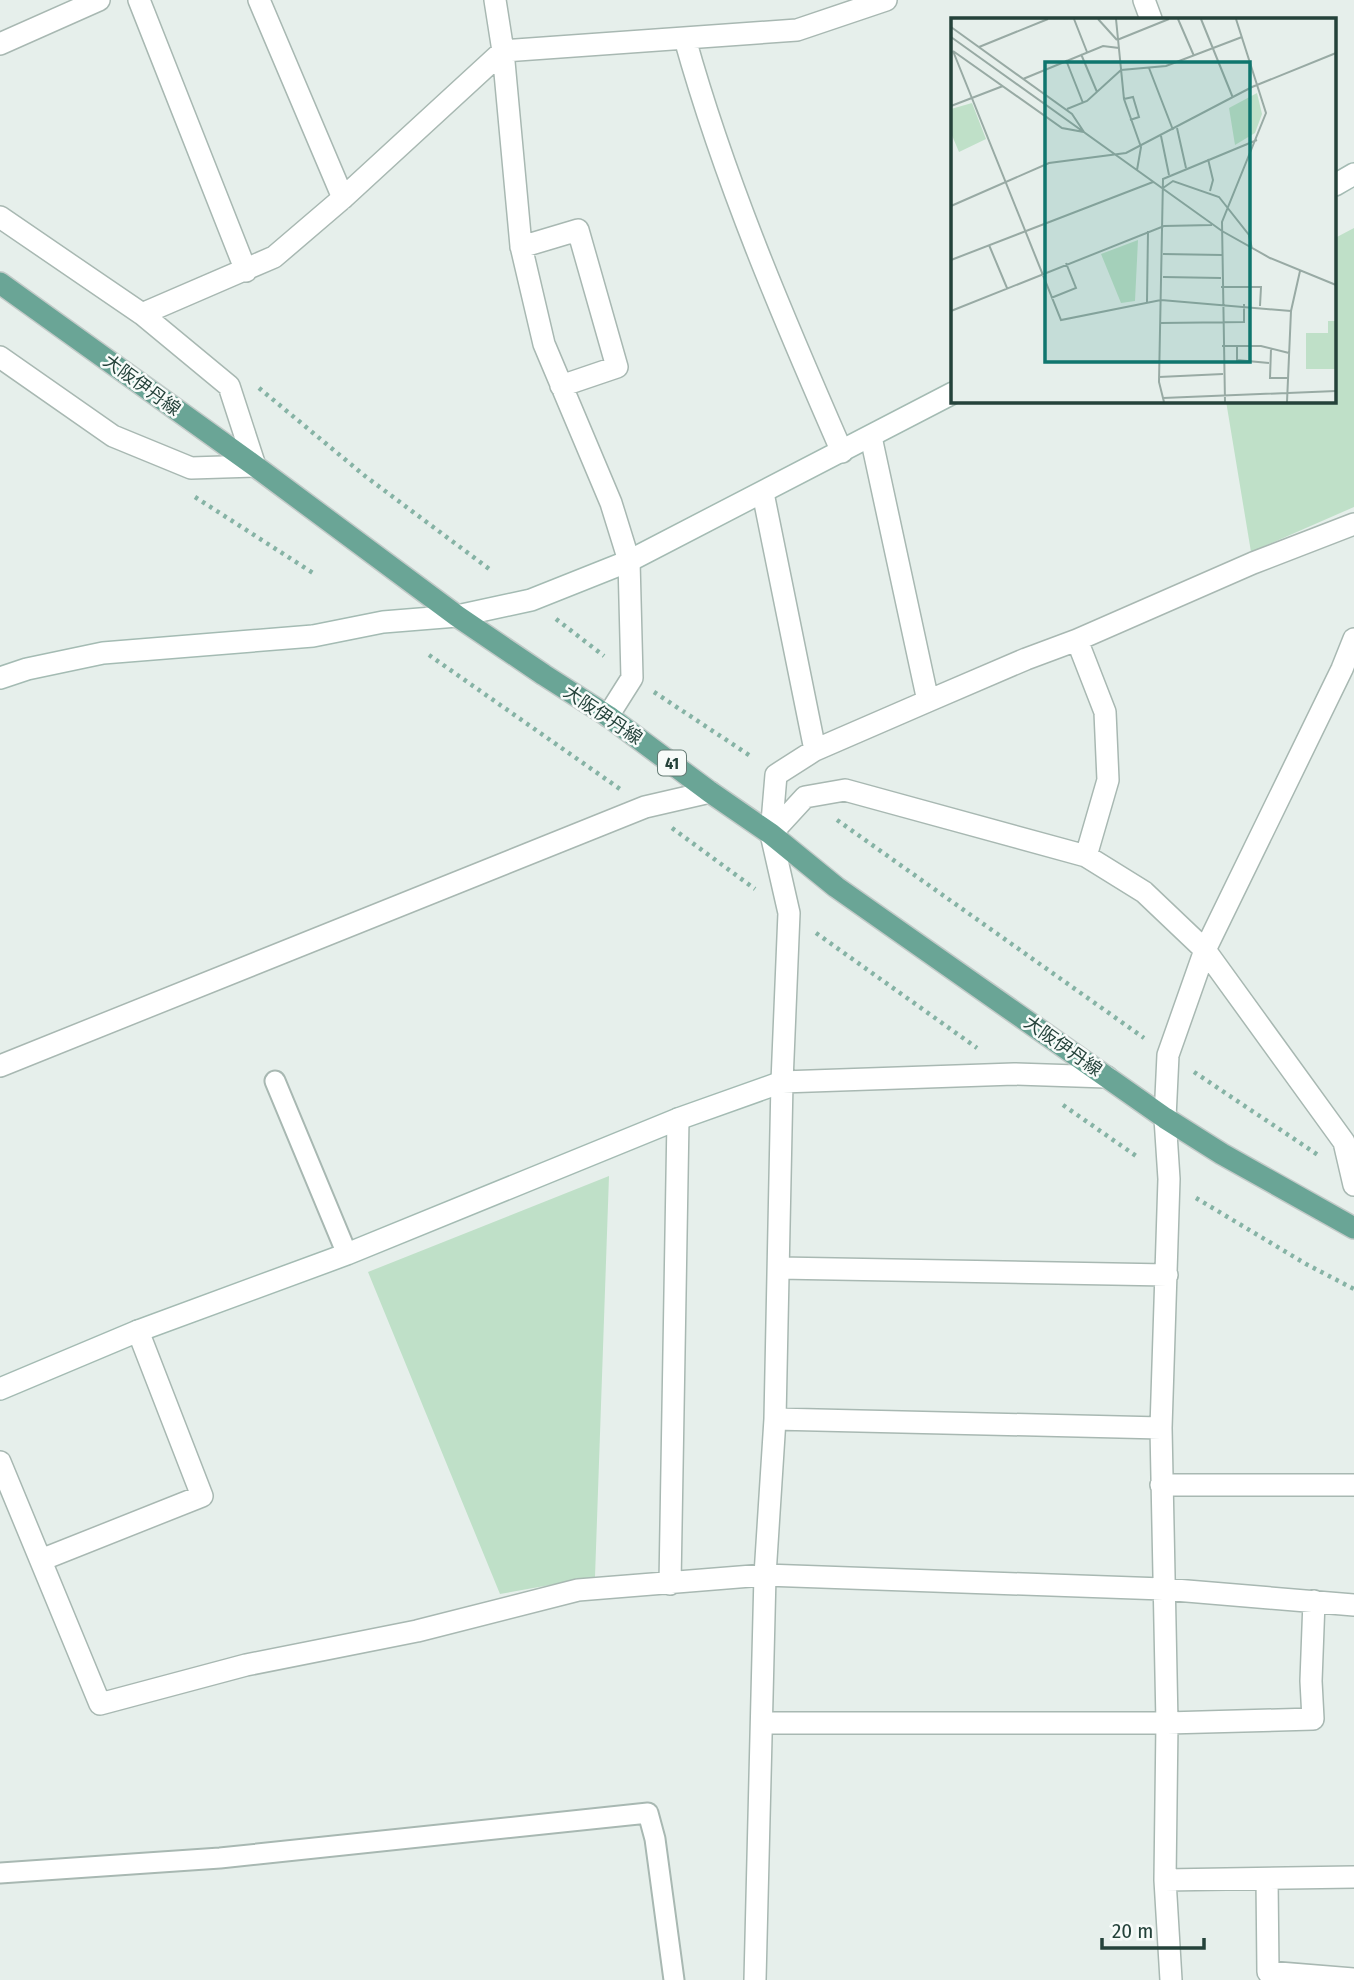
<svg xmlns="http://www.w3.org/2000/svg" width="1354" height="1980" viewBox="0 0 1354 1980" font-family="'Fira Sans Condensed','Noto Sans JP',sans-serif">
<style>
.green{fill:#bfe0c8}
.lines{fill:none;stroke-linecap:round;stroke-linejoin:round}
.lane-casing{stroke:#a8b8b2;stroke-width:23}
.street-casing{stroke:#a8b8b2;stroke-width:24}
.secondary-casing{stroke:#a4bbb3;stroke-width:24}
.primary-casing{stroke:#c2cac8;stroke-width:24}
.path{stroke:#86b3a5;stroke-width:4.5;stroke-dasharray:3.5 5;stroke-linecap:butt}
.lane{stroke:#fff;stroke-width:19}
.street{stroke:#fff;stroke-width:21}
.secondary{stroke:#fff;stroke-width:21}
.primary{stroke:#6aa596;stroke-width:21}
.labels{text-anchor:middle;stroke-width:5;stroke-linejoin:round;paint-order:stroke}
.shield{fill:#f7fbf9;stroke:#637a73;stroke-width:2}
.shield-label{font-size:16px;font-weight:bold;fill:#24423a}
.street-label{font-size:18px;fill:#24423a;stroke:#f7fbf9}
.inset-road{fill:none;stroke:#98aaa4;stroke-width:2}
.view{fill:#0f766e;fill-opacity:0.15;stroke:#0f766e;stroke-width:3.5}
.inset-edge{fill:none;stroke:#24423a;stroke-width:3.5}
</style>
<rect width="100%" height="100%" fill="#e6efeb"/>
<path class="green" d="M1354,228V507L1251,552L1226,401H1335V238Z
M609,1176L595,1577L500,1594L368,1272Z"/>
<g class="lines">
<defs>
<path id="lane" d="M275,1081L347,1254
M0,1873L220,1858L648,1813L655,1839L674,1980"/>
<path id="street" d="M139,0L246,271
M259,0L343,198
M495,0L503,51L521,246L544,344L611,503L629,561L632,678L608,716
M1144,0L1151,19
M685,39C725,182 783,317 842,452
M0,44L99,0
M0,217L142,314L229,386L255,466L191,468L113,436L0,357
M521,247L578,230L617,367L561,386
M142,314L274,257L343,198L503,51L797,30L886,0
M871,437L928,701
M763,493L815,750
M1077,640L1105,712L1108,780L1086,856
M771,834L805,797L845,790L1086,856L1144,892L1205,950L1344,1142L1354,1185
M0,1066L645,807L710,792
M782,1082L1014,1074L1107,1077
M779,1268L1167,1275
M775,1419L1161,1428
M0,1462L100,1704L246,1665L417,1631L578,1590L765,1575L1163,1589L1354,1605
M1161,1485H1354
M41,1560L202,1496L138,1331
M670,1584L678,1119
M762,1723H1167L1313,1719L1311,1681L1314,1601
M1267,1879L1268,1972L1354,1979
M1165,1880L1354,1877
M755,1980L765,1575L775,1419L782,1082L789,913L771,834L776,775L815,750L928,701L1026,659L1077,640L1253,563L1354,524
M1171,1980L1165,1880L1167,1723L1161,1428L1169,1179L1165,1118L1168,1055L1205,950L1342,669L1354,639"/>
<path id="secondary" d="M1335,185L1354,174
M0,678L27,669L103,653L313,636L383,622L457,616L531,600L629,561L953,393
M0,1389L138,1331L347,1254L678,1119L782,1082"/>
<path id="primary" d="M0,283L255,466L457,616L544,675L608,716L710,792L771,834L836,887L1165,1118L1222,1154L1354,1228"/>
</defs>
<use href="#lane" class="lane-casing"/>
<use href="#street" class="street-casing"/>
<use href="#secondary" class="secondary-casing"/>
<use href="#primary" class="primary-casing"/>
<path class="path" d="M259,388L365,476L492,571
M195,497L313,573
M556,619L604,656
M429,655L620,789
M654,692L752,757
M837,820L1144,1038
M672,828L755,889
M816,933L977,1048
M1194,1072L1318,1155
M1063,1105L1139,1158
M1196,1198L1306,1264L1354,1289"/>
<use href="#lane" class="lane"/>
<use href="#street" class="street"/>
<use href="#secondary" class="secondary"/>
<use href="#primary" class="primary"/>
</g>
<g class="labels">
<rect class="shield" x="658" y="750.5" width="28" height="25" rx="5"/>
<g class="shield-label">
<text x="672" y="769">41</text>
</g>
<g class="street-label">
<text transform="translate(142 385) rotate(36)" y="6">大阪伊丹線</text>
<text transform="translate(603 715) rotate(34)" y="6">大阪伊丹線</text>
<text transform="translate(1063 1046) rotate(35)" y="6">大阪伊丹線</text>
</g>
</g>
<g transform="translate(951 18)">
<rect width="385" height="385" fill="#e6efeb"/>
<path d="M306,75L311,96L304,115L284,127L278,90ZM21,85L35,121L8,134L0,115V91ZM187,222L184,283L170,285L150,236ZM377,303H385V351H355V315H377Z" fill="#bfe0c8"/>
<path class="inset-road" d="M123,1L136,34M147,1L166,22M165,1L173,81L190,129L186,152M227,1L243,38M250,1L282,80M0,9L121,96L133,114L111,110L2,33M0,19L271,213L319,240L385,267M166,22L218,1M28,29L97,1M2,33L110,302L210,282L340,293M130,36L146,74M115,42L132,85M198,50L222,112M72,61L152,28L168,30M173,81L182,79L188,99L179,102M0,88L52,68M116,91L136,83L170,52L215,48L291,19M226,110L235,150M210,118L218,157M257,141L262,162L259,173M212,170L222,163L268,179L298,217L301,231M0,188L98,145L175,135L301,69L385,35M38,227L56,270M212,236L271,237M0,242L202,164M212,259L270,260M270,269H310L309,288M100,280L125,270L115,245M196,284L197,213M0,293L213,208L261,207M210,305L293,304V286M271,328H310L338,335M286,328V342L318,345M320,331L319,360H337M208,359L272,356M212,380L385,373M213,384L208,364L212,161L306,122M274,384L271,204L315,95L285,1M336,384L340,293L349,253"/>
<path class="view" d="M94,44H299V344H94Z"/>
<rect width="385" height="385" class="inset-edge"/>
</g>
<path d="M1102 1938v10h102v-10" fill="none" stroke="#24423a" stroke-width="3.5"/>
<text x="1112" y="1938" font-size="21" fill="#24423a" stroke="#f7fbf9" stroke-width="5" paint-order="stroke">20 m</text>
</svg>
